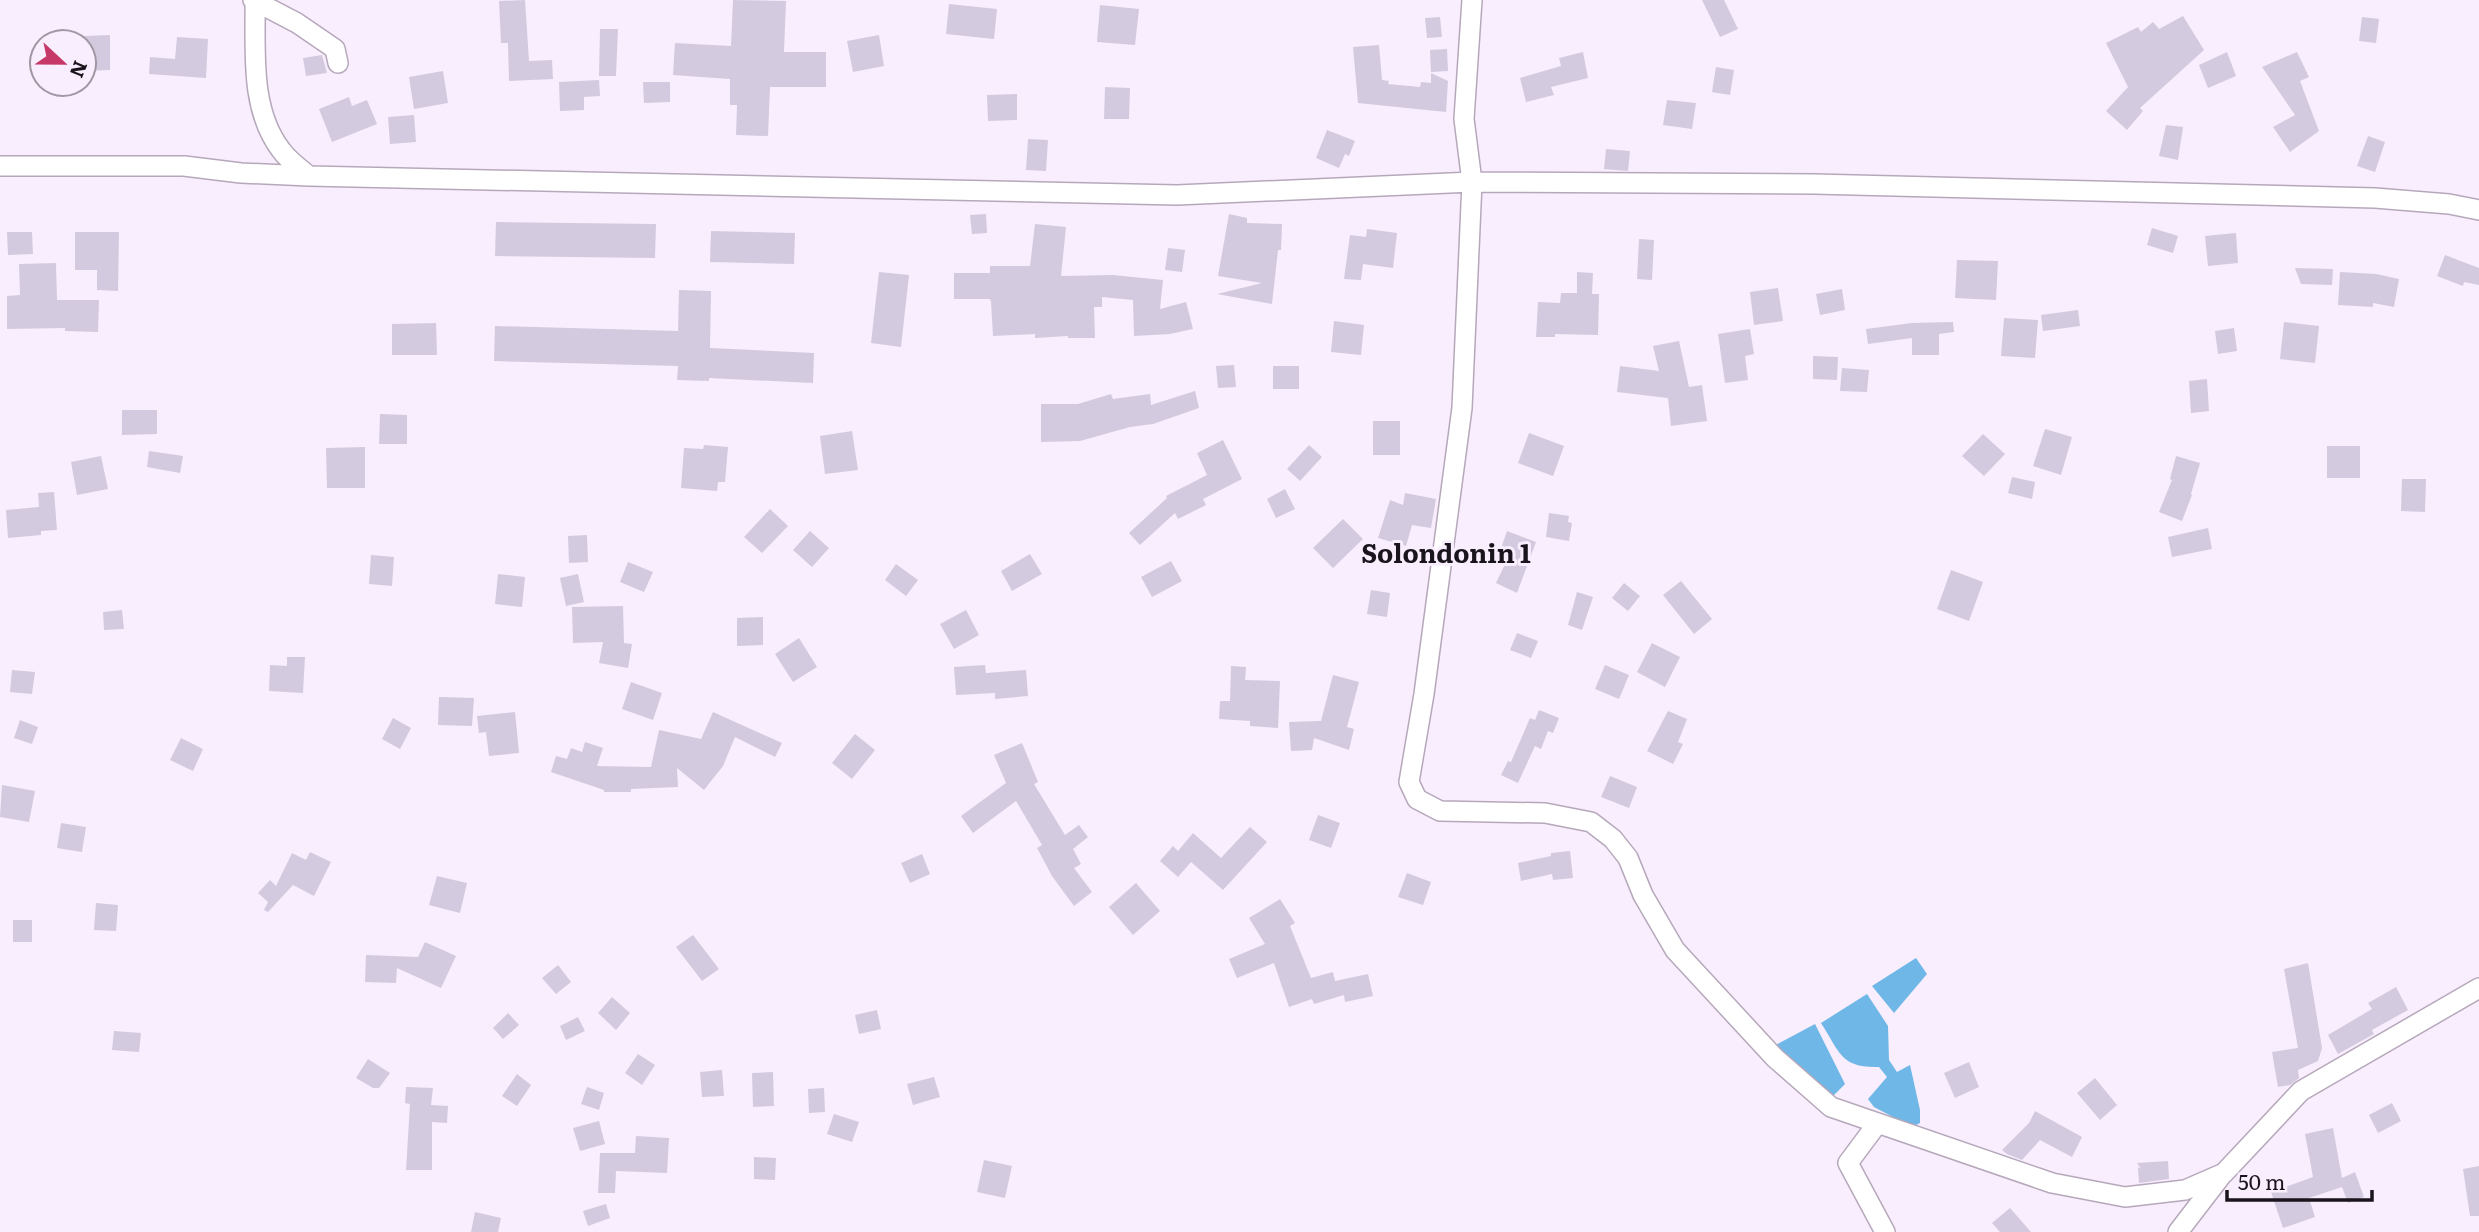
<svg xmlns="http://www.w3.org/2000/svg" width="2479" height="1232" viewBox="0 0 2479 1232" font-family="Literata,serif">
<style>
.water{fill:#6eb7e7}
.building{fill:#d4cadf}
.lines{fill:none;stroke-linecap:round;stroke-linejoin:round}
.minor-casing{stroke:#b6a8bb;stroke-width:22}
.minor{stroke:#fff;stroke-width:19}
.labels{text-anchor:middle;stroke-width:6;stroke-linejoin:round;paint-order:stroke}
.neighbourhood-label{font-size:26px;font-weight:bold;fill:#1a151c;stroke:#f9eefd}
</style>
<rect width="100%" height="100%" fill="#f9eefd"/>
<path class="water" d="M1916,958L1927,974L1894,1013L1872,986Z
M1867,994L1888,1026L1889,1060L1897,1072L1910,1065L1920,1110V1123L1912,1127L1874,1107L1868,1099L1887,1077L1879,1067C1840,1068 1840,1052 1821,1023Z
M1815,1024L1845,1084L1832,1097L1774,1046Z"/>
<path class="building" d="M525,0L529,61L552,60L553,79L509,81L508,43H501L499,1Z
M733,0L786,1L784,52H826V87H770L768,136L736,135L737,105H730V79L673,75L675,43L731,46Z
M1702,0H1724L1738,29L1720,37Z
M949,4L997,9L994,39L946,34Z
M1100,5L1139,9L1135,45L1097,42Z
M2183,16L2204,50L2140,108L2143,111L2127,130L2106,111L2128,87L2106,43L2138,27L2141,32L2153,22L2159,29Z
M1440,17L1442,37L1427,38L1425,18Z
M2362,17L2379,19L2376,43L2359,41Z
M600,29H618L616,76H599Z
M110,35V70L84,71V36Z
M879,35L884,66L853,72L847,41Z
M177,37L208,39L206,78L149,74L150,57L175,59Z
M1379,45L1382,80L1389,81L1388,84L1420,87L1421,82L1431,83V73L1448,81L1446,112L1358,103L1353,47Z
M1447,49L1448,71L1431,72L1430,50Z
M1583,52L1588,78L1551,87L1554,95L1526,102L1520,78L1561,66L1559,58Z
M2227,52L2236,76L2208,88L2199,65Z
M2297,52L2309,77L2300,81L2319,131L2290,152L2273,127L2295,115L2262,67Z
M322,55L327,73L306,76L303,58Z
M1716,67L1734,70L1730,95L1712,92Z
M443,71L448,103L414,109L409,77Z
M599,80L600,96L584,97V110L560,111L559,82Z
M643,82H670V102L644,103Z
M1105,87L1130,88L1129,119H1104Z
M1017,94V120L988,121L987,95Z
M349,97L352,106L367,100L377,124L332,142L319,109Z
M1667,100L1696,103L1692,129L1663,125Z
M414,115L416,142L390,144L388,117Z
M2166,125L2183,127L2178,160L2159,156Z
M1327,130L1355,141L1349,156L1345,154L1339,168L1316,158Z
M2368,136L2385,142L2375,172L2357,166Z
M1028,139L1048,140L1046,171L1026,170Z
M1606,149L1630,151L1628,171L1604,169Z
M986,214L987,233L972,234L970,215Z
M1229,214L1247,218V223L1282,224L1281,250H1278L1272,304L1217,294L1262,283L1218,276Z
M496,222L656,224L655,258L495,256Z
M1035,224L1066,227L1061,276L1113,275L1163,280L1160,309L1186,302L1193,329L1170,334L1134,336L1133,300L1102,297V307H1094L1095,338H1068V336L1035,338V334L993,336L991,302L990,299H954V273H990V266H1030Z
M2152,228L2178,236L2173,253L2147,245Z
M1367,229L1397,233L1393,268L1363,264L1361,280L1344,279L1350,235L1366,237Z
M711,231L795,233L794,264L710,262Z
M7,232H32L33,254L8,255Z
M75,232H119L118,291L97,290V270H75Z
M2236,233L2238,263L2208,266L2205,236Z
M1639,239L1654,240L1652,280L1637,279Z
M1168,248L1185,250L1182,272L1165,270Z
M2445,255L2479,268V285L2464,282L2463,286L2437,276Z
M1957,260L1998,261L1996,300L1955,298Z
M56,263L57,300H99L98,332L65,331V328L7,329V296L20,295L19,264Z
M2295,268L2333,269L2332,285L2301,284Z
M879,272L909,275L901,347L871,343Z
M1577,272L1593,273L1592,294H1599L1598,335L1555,334V337H1536L1538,302L1560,303L1561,293H1577Z
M2340,272L2376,274L2399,279L2394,307L2373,303V307L2338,305Z
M1778,288L1783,321L1754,325L1750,292Z
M1842,289L1845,310L1820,315L1816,294Z
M679,290L711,291L710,348L814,353L813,383L709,378V381L677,380L678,366L494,361L495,326L678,331Z
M2078,310L2080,326L2043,331L2041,315Z
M2004,318L2038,320L2035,358L2001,356Z
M1334,321L1364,325L1361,355L1331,352Z
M1953,322L1954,332L1939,334V355H1912V338L1868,344L1866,329L1912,323Z
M2284,322L2319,326L2315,363L2280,359Z
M436,323L437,355H392V324Z
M2234,328L2237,351L2218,354L2215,331Z
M1750,329L1754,354L1745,356L1748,380L1725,383L1718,334Z
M1679,341L1689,387L1702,385L1707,421L1671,426L1668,398L1617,392L1620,366L1659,371L1653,346Z
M1813,356L1838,357L1837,380L1813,379Z
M1234,365L1236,387L1218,388L1216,366Z
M1273,366H1299V389H1273Z
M1842,368L1869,370L1867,392L1840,391Z
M2207,379L2209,411L2191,413L2189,381Z
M1195,391L1199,408L1153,424L1130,427L1080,441L1041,442V404H1078L1111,394L1113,399L1150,394L1151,405Z
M122,410H157V434L122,435Z
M380,414L407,415V444H379Z
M1373,421H1400V455H1373Z
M2045,429L2072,437L2061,475L2033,466Z
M852,431L858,470L825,474L820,436Z
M1529,433L1564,446L1553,476L1518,463Z
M1983,434L2005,454L1984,476L1962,456Z
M1223,440L1242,479L1203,499L1206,505L1178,519L1175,513L1140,545L1129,533L1167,498L1166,496L1207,475L1197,453Z
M704,445L728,447L725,482H718L717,491L681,488L684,448L703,449Z
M1309,445L1322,457L1300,481L1287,469Z
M2327,446H2360V478H2327Z
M365,447V488H327L326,448Z
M149,451L183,456L180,473L147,467Z
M101,456L108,489L77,495L71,462Z
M2176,456L2200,463L2191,494L2192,495L2182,521L2159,512L2172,480L2170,479Z
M2012,477L2035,482L2032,499L2008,493Z
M2402,479H2426L2425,512L2401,511Z
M1285,489L1295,509L1276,518L1267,499Z
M54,492L57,530L41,531V535L8,538L6,510L39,507L38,493Z
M1405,493L1436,499L1431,528L1412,525L1406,546L1378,538L1390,500L1403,505Z
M770,509L788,526L762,553L744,537Z
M1549,513L1569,516L1568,522L1572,523L1569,541L1546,537Z
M1343,519L1363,539L1333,568L1313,548Z
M2208,528L2212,549L2172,557L2168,537Z
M810,531L829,548L812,567L793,550Z
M1507,531L1536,542L1517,593L1496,583L1508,558L1499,554Z
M587,535L588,562L569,563L568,536Z
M1030,554L1042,574L1012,591L1001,571Z
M371,555L394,557L392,586L369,584Z
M1171,561L1182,581L1152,597L1141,577Z
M628,562L653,572L644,592L620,582Z
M896,564L918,580L906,596L885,580Z
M1951,570L1983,582L1969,621L1937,609Z
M498,574L525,577L522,607L495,604Z
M578,574L584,602L566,606L560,578Z
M1681,581L1712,619L1694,634L1663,595Z
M1624,583L1640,596L1628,611L1612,598Z
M1371,590L1390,593L1387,617L1367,614Z
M1577,592L1593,597L1582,630L1568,625Z
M623,606L624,643L632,644L628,668L599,663L603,642L573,643L572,607Z
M122,610L124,629L104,630L103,612Z
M966,610L979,635L954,649L940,624Z
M763,617V645L737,646V618Z
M1517,633L1538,641L1531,658L1510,650Z
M799,638L817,667L793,682L775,654Z
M1652,643L1680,657L1665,687L1637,672Z
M287,657H305L303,693L269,691L270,665L287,666Z
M985,665L986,673L1026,670L1028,696L995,699V693L956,695L954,667Z
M1605,665L1629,675L1619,699L1595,689Z
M1231,666L1246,667L1245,680L1280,681L1278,728L1250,726V721L1219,719L1220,701H1230Z
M12,670L35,672L32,694L10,692Z
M1333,675L1359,682L1347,727L1354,729L1349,750L1314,738L1312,750L1291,751L1289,722L1321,721Z
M631,682L662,693L653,720L622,709Z
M439,697L474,698L472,726L438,725Z
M1539,710L1559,718L1553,733L1548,731L1541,749L1535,746L1518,783L1501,775L1508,761L1511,762L1530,718L1535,720Z
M1668,711L1687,719L1678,742L1683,744L1673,764L1647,751Z
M515,712L519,753L489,756L486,732L479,733L477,716Z
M713,712L782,743L775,757L735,737L723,766L704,790L677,768L678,787L631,789V792H604V790L551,772L556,756L567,759L571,748L582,752L585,742L603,748L597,766L651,767L659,730L701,739Z
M393,718L411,728L400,749L382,739Z
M20,720L38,727L32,744L14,738Z
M855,734L875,750L852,779L832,763Z
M181,738L203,749L193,771L170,760Z
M1022,743L1038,782L1034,784L1065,835L1079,825L1088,837L1073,849L1081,864L1074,868L1092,892L1074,906L1052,876L1037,848L1042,845L1016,801L973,833L961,816L1006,783L994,755Z
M1610,776L1637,787L1629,808L1601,797Z
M2,785L35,791L29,822L0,817Z
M1318,815L1340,823L1331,848L1309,840Z
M61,823L86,827L82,852L57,848Z
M1250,827L1267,842L1223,890L1191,862L1178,877L1160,861L1173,846L1178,851L1193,833L1221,858Z
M1570,851L1573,878L1553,880L1552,874L1521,881L1518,863L1551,856V853Z
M310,852L331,862L314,896L293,885L268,912L264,910L268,902L258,893L270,880L276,886L292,853L306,860Z
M922,854L930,874L910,883L901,863Z
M1407,873L1431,882L1423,905L1398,897Z
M437,876L467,883L460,913L429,905Z
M1136,883L1160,911L1133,935L1109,907Z
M1280,899L1295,923L1290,926L1311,978L1333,972L1335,981L1368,974L1373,996L1345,1002L1344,995L1314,1004L1312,999L1289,1007L1274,963L1237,978L1229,959L1265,944L1249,918Z
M96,903L118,905L116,931L94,930Z
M13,920H32V942H13Z
M693,935L719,969L702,981L676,947Z
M425,942L456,956L441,988L397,968L396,983L365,982L366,955L418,957Z
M2308,963L2322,1048L2318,1061L2298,1070L2299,1078L2290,1085L2278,1087L2272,1052L2298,1048L2284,969Z
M558,965L571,982L556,994L542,978Z
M2396,987L2408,1010L2372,1030L2374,1034L2338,1054L2328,1035L2372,1009L2368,1003Z
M612,997L630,1013L616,1030L598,1013Z
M877,1010L881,1029L859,1034L855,1015Z
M508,1013L519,1025L503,1039L493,1028Z
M578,1017L585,1031L566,1040L560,1026Z
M114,1031L141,1033L139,1052L112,1050Z
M638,1054L655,1065L642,1085L625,1073Z
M368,1059L390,1073L379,1088H373L356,1078Z
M1969,1062L1979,1087L1955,1098L1944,1073Z
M722,1070L724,1096L702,1097L700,1072Z
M773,1072L774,1106L753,1107L752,1073Z
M517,1074L531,1085L517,1106L502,1096Z
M934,1077L940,1097L913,1105L907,1084Z
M2095,1078L2117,1105L2100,1120L2077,1093Z
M406,1087L433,1088L431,1105L448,1106L447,1123L432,1122V1170H406L410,1104L405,1103Z
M587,1087L604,1093L599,1110L581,1104Z
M824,1088L825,1112L809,1113L808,1089Z
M2392,1103L2401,1121L2378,1133L2369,1115Z
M2035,1111L2082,1137L2072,1157L2040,1140L2022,1160L2007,1154L2002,1150L2029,1123Z
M834,1114L859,1122L852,1142L827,1134Z
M599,1121L605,1144L580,1151L573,1128Z
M2333,1128L2342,1178L2355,1172L2364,1197L2348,1203L2342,1187L2309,1198L2315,1217L2283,1228L2271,1192L2313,1177L2305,1134Z
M636,1136L669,1138L667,1173L616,1171L615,1193H598L600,1153H635Z
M754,1157L776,1158L775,1180L754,1179Z
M984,1160L1012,1166L1005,1198L977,1192Z
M2168,1161L2169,1179L2139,1183L2138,1167L2141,1169L2137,1163Z
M2479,1166V1216H2470L2463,1169Z
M606,1204L610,1218L588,1226L583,1211Z
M2010,1208L2031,1232H2000L1992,1223Z
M475,1212L501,1218L498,1232H471Z"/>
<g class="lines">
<defs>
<path id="minor" d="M253,0L297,23L335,49L338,63
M255,0C256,49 249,108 281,150C288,160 299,168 309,176
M1472,0L1464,119L1472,182L1462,408L1424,694L1409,782L1417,799L1440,811L1545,813L1591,822L1613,839L1628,858L1643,895L1675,950L1775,1058L1831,1107L2052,1183L2125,1197L2185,1190L2224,1173L2301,1091L2479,988
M0,166H184L241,173L309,176L1177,195L1472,182L1814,184L2375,198L2449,204L2479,210
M1877,1124L1848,1163L1885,1232
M2178,1232L2221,1176"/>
</defs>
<use href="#minor" class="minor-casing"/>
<use href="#minor" class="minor"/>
</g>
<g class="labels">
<g class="neighbourhood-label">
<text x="1446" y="563">Solondonin 1</text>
</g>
</g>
<g transform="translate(63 63) rotate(112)"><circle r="33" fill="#f9eefd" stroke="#a097a3" stroke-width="2"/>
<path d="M0-5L12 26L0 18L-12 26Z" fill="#c63867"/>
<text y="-10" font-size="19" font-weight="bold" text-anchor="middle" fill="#1a151c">N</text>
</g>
<path d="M2227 1190v10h145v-10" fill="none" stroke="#1a151c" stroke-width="3.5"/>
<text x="2238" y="1190" font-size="21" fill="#1a151c" stroke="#f9eefd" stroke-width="5" paint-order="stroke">50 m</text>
</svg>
